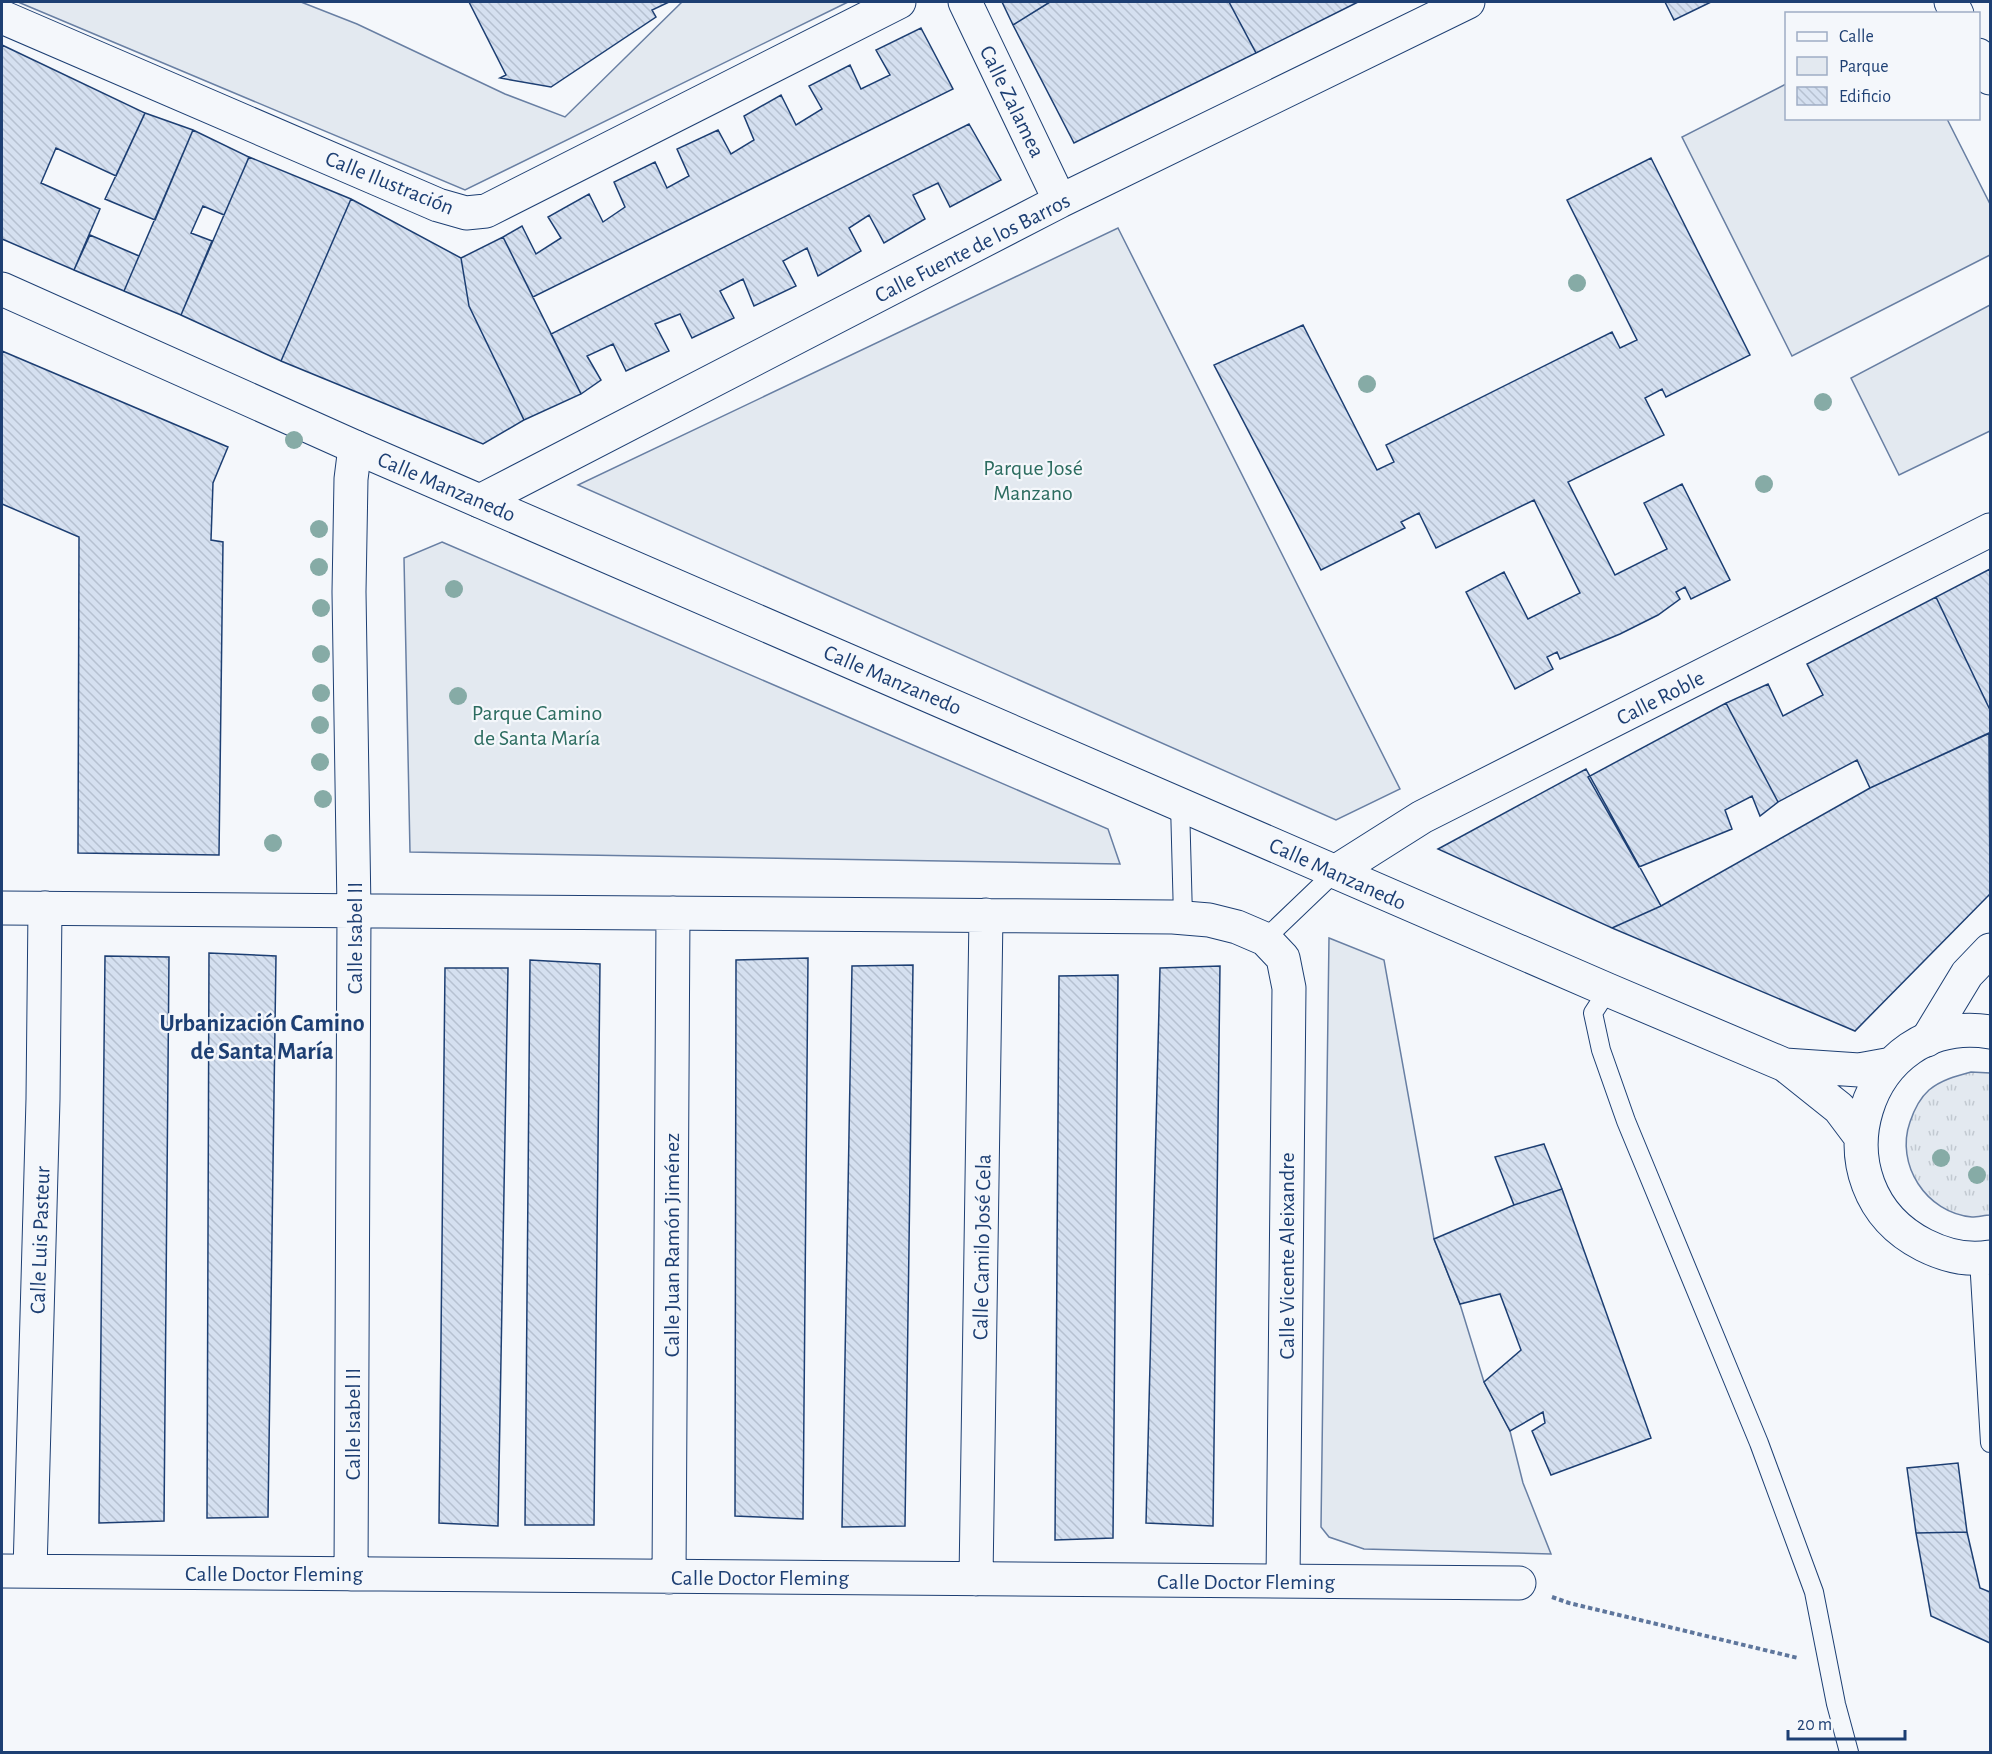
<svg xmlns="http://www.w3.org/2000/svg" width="1992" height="1754" viewBox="0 0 1992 1754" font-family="'Alegreya Sans',sans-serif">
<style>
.grass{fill:url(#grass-tufts);stroke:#687fa3;stroke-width:1.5}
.park{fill:#e3e9f0;stroke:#687fa3;stroke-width:1.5}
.building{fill:url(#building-back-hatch);stroke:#1d3f73;stroke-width:1.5}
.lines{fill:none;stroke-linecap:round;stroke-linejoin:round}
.lane-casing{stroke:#1d3f73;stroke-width:20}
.street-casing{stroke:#1d3f73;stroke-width:35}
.secondary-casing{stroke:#1d3f73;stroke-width:35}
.path{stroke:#5e769c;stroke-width:4;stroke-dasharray:4.5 3;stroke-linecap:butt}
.lane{stroke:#f4f7fb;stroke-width:18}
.street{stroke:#f4f7fb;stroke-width:33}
.secondary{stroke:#f4f7fb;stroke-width:33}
.tree{fill:#86aba6}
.labels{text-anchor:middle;stroke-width:4.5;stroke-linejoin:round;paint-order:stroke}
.street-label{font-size:22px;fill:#1d3f73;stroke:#f4f7fb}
.park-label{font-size:22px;fill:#2c6c60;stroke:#f4f7fb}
.neighbourhood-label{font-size:24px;font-weight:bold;fill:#1d3f73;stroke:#f4f7fb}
</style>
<defs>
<pattern id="grass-tufts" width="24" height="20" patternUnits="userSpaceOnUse" patternTransform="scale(1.5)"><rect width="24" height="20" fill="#e3e9f0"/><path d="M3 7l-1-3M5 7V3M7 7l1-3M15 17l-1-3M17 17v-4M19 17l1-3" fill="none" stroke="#c2c9d1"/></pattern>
<pattern id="building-back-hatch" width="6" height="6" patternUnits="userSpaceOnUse" patternTransform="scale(1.5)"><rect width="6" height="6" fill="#d5e0f0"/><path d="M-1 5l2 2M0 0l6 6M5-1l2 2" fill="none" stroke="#b6c1d1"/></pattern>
</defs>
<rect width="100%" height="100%" fill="#f4f7fb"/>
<path class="grass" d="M1971,1072L1990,1073V1215C1985,1215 1978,1217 1972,1217C1926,1213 1895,1164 1910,1122C1914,1110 1920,1098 1929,1090C1941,1080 1956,1076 1971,1072Z"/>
<path class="park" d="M18,2H301L357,24L505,94L565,117L682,2H848L465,190Z
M1786,84V118L1947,119L1990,204V255L1792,356L1682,137Z
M1118,228L1400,789L1336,820L578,485Z
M1990,305V431L1899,475L1851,378Z
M442,542L1108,829L1120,864L410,852L404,558Z
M1329,938L1384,960L1434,1239L1460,1304L1484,1382L1510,1431L1523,1483L1551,1554L1364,1549L1329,1537L1321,1527Z"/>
<path class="building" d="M469,2H669L652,10L656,17L551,87L500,78L506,75Z
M1002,2H1050L1013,25Z
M1050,2H1229L1256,53L1074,143L1013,25Z
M1229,2H1358L1256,53Z
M1665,2H1711L1674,20Z
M921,28L953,89L533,297L503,237L522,226L536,254L561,238L548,217L589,194L603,222L625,207L614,182L655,162L667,188L689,176L677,149L718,130L731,154L754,140L744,116L781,95L796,125L822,109L809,86L850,65L861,89L890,75L876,50Z
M2,45L145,113L116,176L56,148L41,183L100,209L74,270L2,239Z
M145,113L193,130L155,220L105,199Z
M969,124L1001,180L950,207L938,183L913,195L925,219L884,243L869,215L849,228L861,251L818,276L807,248L783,261L796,286L754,306L743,279L720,291L734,318L692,338L680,314L655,324L669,351L626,371L613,344L587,356L601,380L581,394L551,334Z
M193,130L249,157L224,215L203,206L191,233L212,241L181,315L124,291Z
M249,157L351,199L281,361L181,315Z
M1651,158L1750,355L1666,397L1662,389L1645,398L1664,435L1568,482L1615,575L1667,549L1644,503L1682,484L1730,580L1691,599L1685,587L1676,592L1680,599L1658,615L1620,634L1560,659L1557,652L1547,657L1553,669L1515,689L1466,592L1504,572L1528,619L1580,593L1534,500L1436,548L1419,513L1401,522L1405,528L1321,570L1214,365L1303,325L1377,470L1394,462L1386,445L1612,332L1620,348L1637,340L1567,200Z
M351,199L461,258L469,306L524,420L483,444L281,361Z
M90,235L139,256L124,291L74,270Z
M503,237L581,394L524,420L469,306L461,258Z
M2,351L228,447L213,483L211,540L223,542L219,855L78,853L79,537L2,504Z
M1990,569V710L1936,597Z
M1936,597L1990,710V733L1870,788L1857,760L1778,802L1726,703L1768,684L1783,716L1823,695L1807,664Z
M1726,703L1778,802L1760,816L1752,796L1725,810L1732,829L1639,867L1588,777Z
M1989,733L1990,894L1855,1031L1612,928L1661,906L1870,788Z
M1586,769L1661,906L1612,928L1438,849Z
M209,953L276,956L268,1517L207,1518Z
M105,956L169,957L164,1521L99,1523Z
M808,958L803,1519L735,1516L736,960Z
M530,960L600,964L594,1525H525Z
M913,965L905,1526L842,1527L852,966Z
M1220,966L1213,1526L1146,1523L1160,968Z
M445,968H508L498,1526L439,1523Z
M1118,975L1113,1538L1055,1540L1059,976Z
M1544,1144L1562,1189L1514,1205L1495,1157Z
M1562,1189L1651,1438L1551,1475L1532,1431L1545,1423L1543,1412L1510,1431L1484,1382L1521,1350L1500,1294L1460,1304L1434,1239L1514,1205Z
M1958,1463L1967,1532L1916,1533L1907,1468Z
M1967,1532L1980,1588L1990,1592V1643L1931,1616L1916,1533Z"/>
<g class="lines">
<defs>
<path id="lane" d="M1180,804L1183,917
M1265,939L1335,872
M1608,990L1593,1013L1601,1050L1626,1121L1759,1443L1814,1592L1836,1704L1849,1752
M1979,1259L1990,1443"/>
<path id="street" d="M965,2L1060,201
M1951,2L1957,14
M2,17L438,205L466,213L486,211L899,2
M1978,55L1990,78
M480,501L1060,201L1468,2
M1335,872L1422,817L1990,530
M2,908L1173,917L1209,920L1237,927L1265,939L1283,958L1289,988L1283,1581
M1927,1040L1967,974L1990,950
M2,1571L1519,1583
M30,1571L43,1099L45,908
M351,1574L354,910L349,592L351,479L355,447
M669,1577L673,913
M976,1579L986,915"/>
<path id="secondary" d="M2,289L355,447L1608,990L1785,1065L1839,1108L1860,1136
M1990,1032C1863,1012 1810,1187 1924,1245C1944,1255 1968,1261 1990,1257
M1785,1065L1859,1070L1892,1064"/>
</defs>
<use href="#lane" class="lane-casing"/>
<use href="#street" class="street-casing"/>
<use href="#secondary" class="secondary-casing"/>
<path class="path" d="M1552,1597L1569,1603L1798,1658"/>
<use href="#lane" class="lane"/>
<use href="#street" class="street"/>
<use href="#secondary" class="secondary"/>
</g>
<g class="tree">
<circle cx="1577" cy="283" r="9"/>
<circle cx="1367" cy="384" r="9"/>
<circle cx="1823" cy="402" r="9"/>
<circle cx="294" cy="440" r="9"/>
<circle cx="1764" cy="484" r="9"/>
<circle cx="319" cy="529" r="9"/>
<circle cx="319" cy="567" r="9"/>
<circle cx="454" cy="589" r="9"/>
<circle cx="321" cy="608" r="9"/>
<circle cx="321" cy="654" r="9"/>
<circle cx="321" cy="693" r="9"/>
<circle cx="458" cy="696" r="9"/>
<circle cx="320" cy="725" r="9"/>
<circle cx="320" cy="762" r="9"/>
<circle cx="323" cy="799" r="9"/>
<circle cx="273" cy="843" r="9"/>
<circle cx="1941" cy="1158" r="9"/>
<circle cx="1977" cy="1175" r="9"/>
</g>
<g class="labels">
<g class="street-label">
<text transform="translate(1013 101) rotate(64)" y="8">Calle Zalamea</text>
<text transform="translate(390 182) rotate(22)" y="8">Calle Ilustración</text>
<text transform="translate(972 247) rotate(-27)" y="8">Calle Fuente de los Barros</text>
<text transform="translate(447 486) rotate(23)" y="8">Calle Manzanedo</text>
<text transform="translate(893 679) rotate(23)" y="8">Calle Manzanedo</text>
<text transform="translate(1660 697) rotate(-27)" y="8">Calle Roble</text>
<text transform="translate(1338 873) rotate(24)" y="8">Calle Manzanedo</text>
<text transform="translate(354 938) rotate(-90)" y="8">Calle Isabel II</text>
<text transform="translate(39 1240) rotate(-88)" y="8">Calle Luis Pasteur</text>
<text transform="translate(671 1245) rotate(-90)" y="8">Calle Juan Ramón Jiménez</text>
<text transform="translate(981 1247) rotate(-89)" y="8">Calle Camilo José Cela</text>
<text transform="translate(1286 1256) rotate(-90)" y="8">Calle Vicente Aleixandre</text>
<text transform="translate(352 1424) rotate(-90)" y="8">Calle Isabel II</text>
<text x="274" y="1581">Calle Doctor Fleming</text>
<text x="760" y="1585">Calle Doctor Fleming</text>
<text x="1246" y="1589">Calle Doctor Fleming</text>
</g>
<g class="park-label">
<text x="1033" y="475">Parque José<tspan x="1033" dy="25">Manzano</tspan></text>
<text x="537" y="720">Parque Camino<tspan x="537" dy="25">de Santa María</tspan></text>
</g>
<g class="neighbourhood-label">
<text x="262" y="1031">Urbanización Camino<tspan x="262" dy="28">de Santa María</tspan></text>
</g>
</g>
<rect width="1992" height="1754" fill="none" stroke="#1d3f73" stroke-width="6"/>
<rect x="1785" y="12" width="195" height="108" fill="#f4f7fb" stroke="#9eadc5" stroke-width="1.5"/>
<rect x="1797" y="32" width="30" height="9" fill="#f4f7fb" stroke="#9eadc5" stroke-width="1.5"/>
<text x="1839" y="42" font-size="18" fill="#1d3f73">Calle</text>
<rect x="1797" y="57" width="30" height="18" fill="#e3e9f0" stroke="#9eadc5" stroke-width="1.5"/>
<text x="1839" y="72" font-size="18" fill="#1d3f73">Parque</text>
<rect x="1797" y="87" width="30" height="18" fill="url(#building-back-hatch)" stroke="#9eadc5" stroke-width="1.5"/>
<text x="1839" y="102" font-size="18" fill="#1d3f73">Edificio</text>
<path d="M1788 1730v9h117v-9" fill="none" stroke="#1d3f73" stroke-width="3"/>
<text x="1797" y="1730" font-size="18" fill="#1d3f73" stroke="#f4f7fb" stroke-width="4.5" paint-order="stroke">20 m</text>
</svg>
